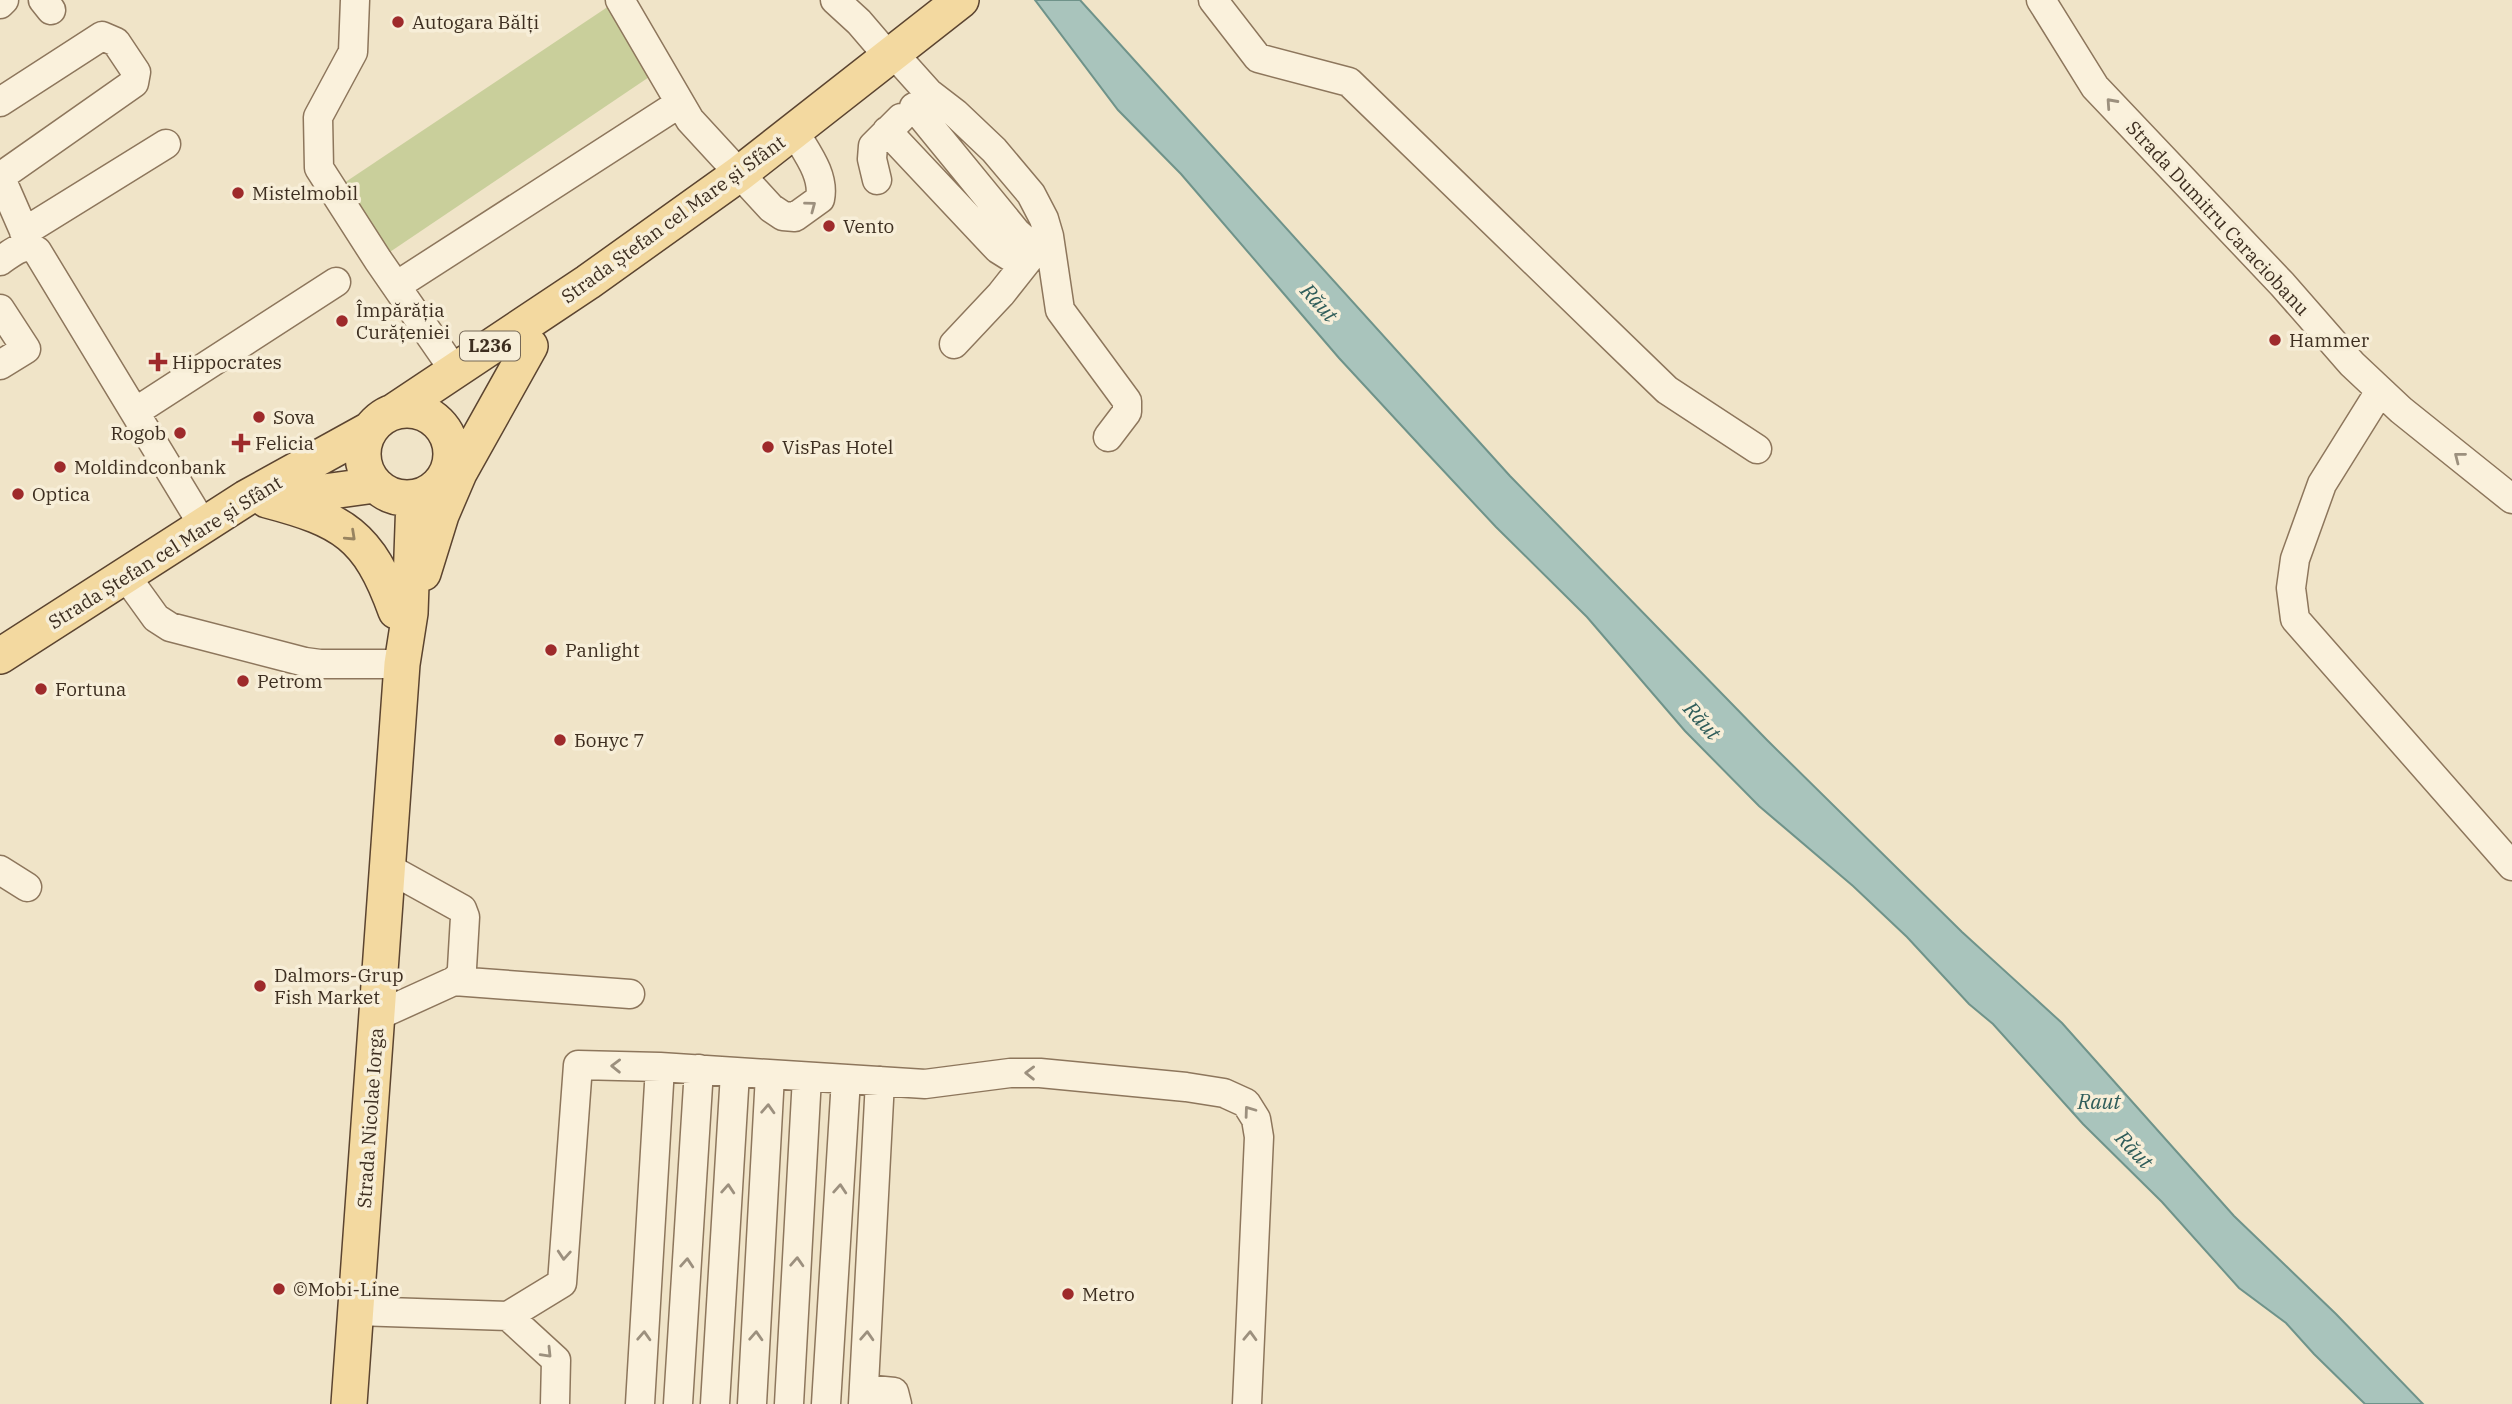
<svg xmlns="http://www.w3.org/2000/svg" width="2512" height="1404" viewBox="0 0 2512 1404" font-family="'IBM Plex Serif',serif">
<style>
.green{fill:#c9cf9b}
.water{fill:#a9c4bc;stroke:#6f938a;stroke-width:2}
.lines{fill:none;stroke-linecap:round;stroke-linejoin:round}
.minor-casing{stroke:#8d765c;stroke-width:31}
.major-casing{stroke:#5b4430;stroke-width:38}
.minor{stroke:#faf1dc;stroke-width:28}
.major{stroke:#f3d9a0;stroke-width:35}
.oneway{stroke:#9c907e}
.oneway2{stroke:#988460}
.poi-dot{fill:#9e2a2b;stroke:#f7eed8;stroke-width:2.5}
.labels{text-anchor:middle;stroke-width:7;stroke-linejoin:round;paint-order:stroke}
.shield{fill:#f7eed8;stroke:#756857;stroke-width:2}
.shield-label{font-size:18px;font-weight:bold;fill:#3d2e20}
.poi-label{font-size:19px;fill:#3d2e20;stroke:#f7eed8;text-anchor:start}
.street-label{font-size:19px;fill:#3d2e20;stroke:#f7eed8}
.water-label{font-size:21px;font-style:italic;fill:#2f5d5a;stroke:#f7eed8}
</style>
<rect width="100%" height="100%" fill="#f0e4c8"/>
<path class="green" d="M618,0L661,69L378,260L332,191Z"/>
<path class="water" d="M1035,0H1080L1510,476L1767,740L1962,932L2062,1023L2234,1216L2336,1314L2423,1404H2365L2314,1354L2286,1323L2239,1288L2162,1202L2083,1124L1993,1024L1969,1004L1907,937L1853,886L1759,806L1685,731L1587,617L1496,527L1425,451L1339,358L1181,174L1118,110Z"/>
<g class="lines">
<defs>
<path id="minor" d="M43,0L51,10
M355,0L353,52L318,117L319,168L378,260L454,370
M620,0L690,120L771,208L783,216L795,217L820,199C825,175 806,152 794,131
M835,0L859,22L889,57
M1213,0L1258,58L1349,82L1667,390L1757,449
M2041,0L2095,87L2282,284L2352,364L2401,410L2512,499
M0,4L4,0
M894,54L929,93L955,113L994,150L1031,194L1044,219L1049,236L1060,310L1127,401V412L1108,437
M0,102L102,36L116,42L136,72L134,83L0,177
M914,107L1017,233L1036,250
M887,131L998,249L1022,264
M0,176L31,247
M877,180L872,159L873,146L901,118
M24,232L166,144
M0,261C12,253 24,241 37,251L203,525
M396,286L680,103
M0,309L26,349L0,365
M954,344L1001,294L1035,251
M2380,391L2322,484L2295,559L2291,588L2295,619L2512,866
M135,412L336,282
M125,575L156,618L170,627L305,662L320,664H402
M0,870L27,887
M454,981L630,994
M377,1016L454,981L461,975L462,968L465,917L462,909L388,868
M356,1311L508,1316L562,1283L578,1065L660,1067L925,1084L1010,1073H1040L1186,1087L1224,1093L1246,1103L1256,1119L1259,1137L1247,1404
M508,1316L556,1360L555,1404
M864,1389L894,1392L897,1404
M640,1404L660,1067
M678,1404L699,1069
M715,1404L735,1073
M752,1404L770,1075
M789,1404L807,1077
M826,1404L846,1079
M863,1404L880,1081"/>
<path id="major" d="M363 454a44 44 0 1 1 88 0a44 44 0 1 1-88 0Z
M393,412L588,282L739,174L961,0
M280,498L375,485
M267,500C343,520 369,535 396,611
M423,573L441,515L459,473L530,346
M0,656L246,498L369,430
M349,1404L402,664L410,613L414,498"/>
</defs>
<use href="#minor" class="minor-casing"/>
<use href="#major" class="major-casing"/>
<use href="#minor" class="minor"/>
<use href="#major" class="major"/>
</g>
<defs><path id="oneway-chevron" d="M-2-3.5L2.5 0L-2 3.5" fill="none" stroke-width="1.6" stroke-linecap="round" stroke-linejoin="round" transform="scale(1.75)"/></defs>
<g class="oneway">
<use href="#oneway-chevron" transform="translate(2111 103) rotate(-132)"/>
<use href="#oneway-chevron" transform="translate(811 206) rotate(-37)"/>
<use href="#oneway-chevron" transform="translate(2459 457) rotate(-142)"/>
<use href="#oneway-chevron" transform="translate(616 1066) rotate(-179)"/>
<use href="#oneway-chevron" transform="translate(1030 1073) rotate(-179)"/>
<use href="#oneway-chevron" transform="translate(768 1109) rotate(-87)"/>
<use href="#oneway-chevron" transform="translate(1249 1111) rotate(-126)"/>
<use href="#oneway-chevron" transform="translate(728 1189) rotate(-86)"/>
<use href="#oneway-chevron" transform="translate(840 1189) rotate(-86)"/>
<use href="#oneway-chevron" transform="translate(564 1255) rotate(94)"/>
<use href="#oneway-chevron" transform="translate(797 1262) rotate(-87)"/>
<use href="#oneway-chevron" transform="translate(687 1263) rotate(-86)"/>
<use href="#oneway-chevron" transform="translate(644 1336) rotate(-87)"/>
<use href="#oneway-chevron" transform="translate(756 1336) rotate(-87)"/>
<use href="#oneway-chevron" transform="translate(867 1336) rotate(-87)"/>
<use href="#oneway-chevron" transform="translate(1250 1336) rotate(-88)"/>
<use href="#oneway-chevron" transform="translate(547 1353) rotate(46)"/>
</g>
<use class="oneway2" href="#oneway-chevron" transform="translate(351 536) rotate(43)"/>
<g class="poi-dot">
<circle cx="398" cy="22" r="7"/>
<circle cx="238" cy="193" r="7"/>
<circle cx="829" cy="226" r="7"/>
<circle cx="342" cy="321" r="7"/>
<circle cx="2275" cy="340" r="7"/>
<path d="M154.5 351.5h7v7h7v7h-7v7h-7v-7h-7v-7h7z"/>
<circle cx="259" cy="417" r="7"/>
<circle cx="180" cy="433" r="7"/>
<path d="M237.5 432.5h7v7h7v7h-7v7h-7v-7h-7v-7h7z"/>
<circle cx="768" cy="447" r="7"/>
<circle cx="60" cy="467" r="7"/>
<circle cx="18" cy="494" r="7"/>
<circle cx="551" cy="650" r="7"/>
<circle cx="243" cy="681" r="7"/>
<circle cx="41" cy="689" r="7"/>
<circle cx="560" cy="740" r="7"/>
<circle cx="260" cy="986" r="7"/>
<circle cx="279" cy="1289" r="7"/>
<circle cx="1068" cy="1294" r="7"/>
</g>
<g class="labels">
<rect class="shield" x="460" y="331.5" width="60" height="29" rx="5"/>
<g class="shield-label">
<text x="490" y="352">L236</text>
</g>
<g class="poi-label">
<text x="412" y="29">Autogara Bălți</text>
<text x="252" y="200">Mistelmobil</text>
<text x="843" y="233">Vento</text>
<text x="356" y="317">Împărăția<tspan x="356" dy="22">Curățeniei</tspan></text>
<text x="2289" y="347">Hammer</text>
<text x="172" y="369">Hippocrates</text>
<text x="273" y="424">Sova</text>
<text x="166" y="440" text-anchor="end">Rogob</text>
<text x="255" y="450">Felicia</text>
<text x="782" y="454">VisPas Hotel</text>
<text x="74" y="474">Moldindconbank</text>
<text x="32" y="501">Optica</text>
<text x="565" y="657">Panlight</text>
<text x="257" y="688">Petrom</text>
<text x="55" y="696">Fortuna</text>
<text x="574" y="747">Бонус 7</text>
<text x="274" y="982">Dalmors-Grup<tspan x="274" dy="22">Fish Market</tspan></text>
<text x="293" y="1296">©Mobi-Line</text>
<text x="1082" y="1301">Metro</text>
</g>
<g class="street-label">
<text transform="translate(2218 218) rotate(47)" y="7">Strada Dumitru Caraciobanu</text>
<text transform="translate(673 219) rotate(-36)" y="7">Strada Ștefan cel Mare și Sfânt</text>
<text transform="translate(165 552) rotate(-32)" y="7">Strada Ștefan cel Mare și Sfânt</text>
<text transform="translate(370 1118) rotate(-86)" y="7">Strada Nicolae Iorga</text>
</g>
<g class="water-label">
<text transform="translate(1319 303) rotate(48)" y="7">Răut</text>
<text transform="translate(1702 721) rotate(48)" y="7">Răut</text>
<text x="2099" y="1109">Raut</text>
<text transform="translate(2134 1150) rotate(46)" y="7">Răut</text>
</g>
</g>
</svg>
